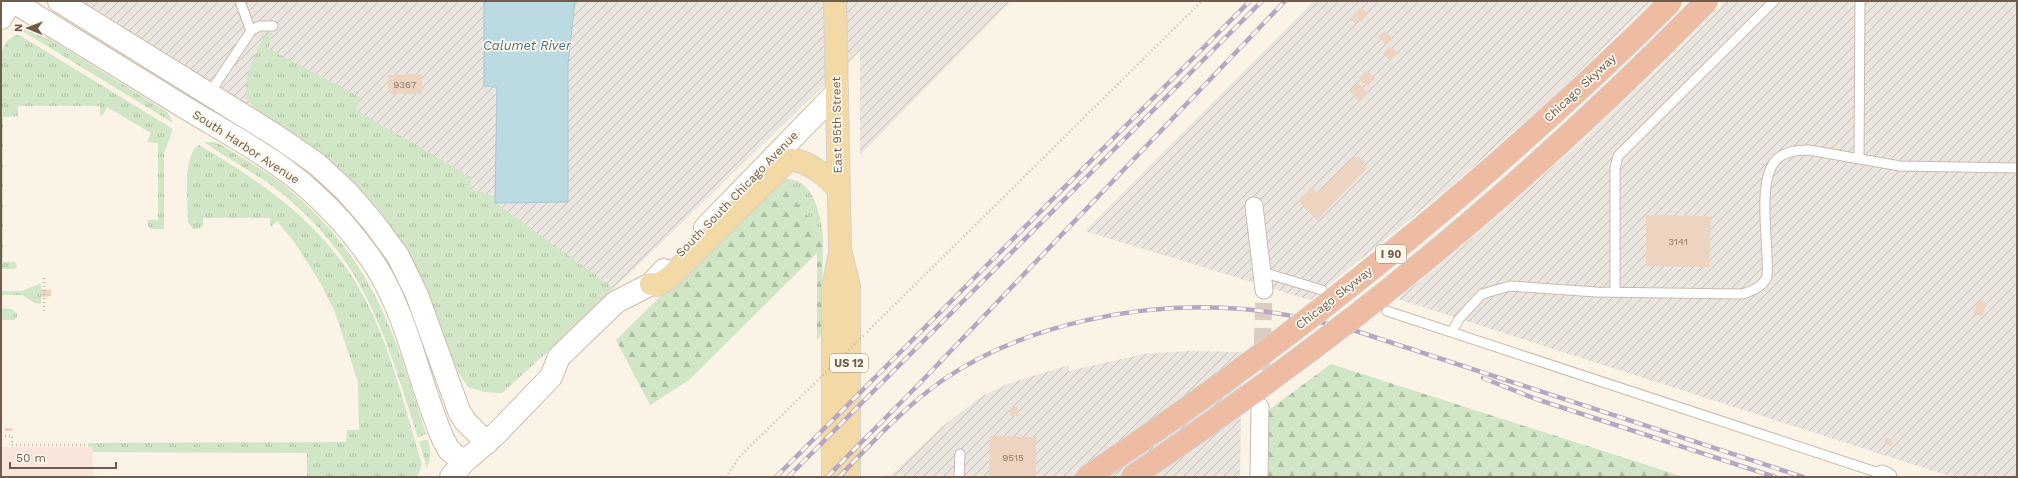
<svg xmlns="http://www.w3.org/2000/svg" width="2018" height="478" viewBox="0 0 2018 478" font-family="'Work Sans',sans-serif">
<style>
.commercial{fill:#f9e5db}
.industrial{fill:url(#industrial-furrows)}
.grass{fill:url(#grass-tufts)}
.forest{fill:url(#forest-firs)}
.water{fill:#bcdae1;stroke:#a4c8d2}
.building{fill:#ecd4c0}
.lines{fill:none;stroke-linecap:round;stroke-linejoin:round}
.street-tunnel{stroke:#d8cdc0;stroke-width:17;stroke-dasharray:17 8;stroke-linecap:butt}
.lane-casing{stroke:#cabbad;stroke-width:11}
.street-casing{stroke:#cabbad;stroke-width:19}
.secondary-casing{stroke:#cdbcab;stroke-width:24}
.primary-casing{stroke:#d7d1cd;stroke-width:24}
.path{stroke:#d1b8a4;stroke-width:2.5;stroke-dasharray:1 3;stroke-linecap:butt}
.lane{stroke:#fff;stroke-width:9}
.street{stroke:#fff;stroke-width:17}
.secondary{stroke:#fff;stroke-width:22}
.primary{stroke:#f2d9a5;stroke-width:22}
.rail-casing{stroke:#b7a6c2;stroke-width:4.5}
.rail{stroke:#fdf7ec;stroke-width:3;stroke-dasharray:9;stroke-linecap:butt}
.highway-bridge-casing{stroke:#d7d1cd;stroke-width:24;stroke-linecap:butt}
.path-bridge{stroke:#d1b8a4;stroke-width:2.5;stroke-dasharray:1 3;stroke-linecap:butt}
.highway-bridge{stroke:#eebba3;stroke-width:22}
.labels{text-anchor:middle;stroke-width:3.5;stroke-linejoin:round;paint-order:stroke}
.number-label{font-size:10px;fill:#8f7a6a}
.shield{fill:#fdf7ec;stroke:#9a8a7d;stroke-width:1}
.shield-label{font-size:11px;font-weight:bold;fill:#705c4d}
.street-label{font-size:12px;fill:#705c4d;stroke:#fdf7ec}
.water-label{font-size:13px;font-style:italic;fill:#4a7581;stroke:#fdf7ec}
</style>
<defs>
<pattern id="industrial-furrows" width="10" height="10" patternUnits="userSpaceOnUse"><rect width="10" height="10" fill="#eae5df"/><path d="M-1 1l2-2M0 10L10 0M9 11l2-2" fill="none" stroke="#c2bdb7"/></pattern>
<pattern id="grass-tufts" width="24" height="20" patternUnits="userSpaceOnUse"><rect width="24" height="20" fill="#d1e6c6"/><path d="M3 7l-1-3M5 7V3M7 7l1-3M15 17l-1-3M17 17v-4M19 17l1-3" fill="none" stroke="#aebea3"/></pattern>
<pattern id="forest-firs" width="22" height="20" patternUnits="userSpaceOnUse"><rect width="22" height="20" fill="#d1e6c6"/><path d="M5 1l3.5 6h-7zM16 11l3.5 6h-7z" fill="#aebea3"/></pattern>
</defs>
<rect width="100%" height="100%" fill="#faf3e6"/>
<path class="commercial" d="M1,447H93V477H1Z"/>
<path class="industrial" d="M78,1H484V86L497,87L496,203L568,202V65L575,1H1011L860,155V51L555,345L502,393H493L468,387L457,371L390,230Z
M1314,1H1652L1544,105L1443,193L1310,300L1085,231Z
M1726,1H2017V477H1952L1398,299L1478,233L1580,143L1677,51Z
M1189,351L1242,352L1240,477H884L887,474L890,476L943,426L980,397L1007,384L1069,365V371L1143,354Z"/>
<path class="grass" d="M27,28L37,31L164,110L168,113L173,123L19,29Z
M269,32L272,33L269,49L360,97L356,110L471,177V189L496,197V203L613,288L555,345L502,393L485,392L468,387L449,357L421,281L247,99C241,77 256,56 264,36Z
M16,35L21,36L173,129L164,153V229H151L148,226L147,220H158V143L147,142L151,133L107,107L102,116H100V106H18V116L3,117V262H15L17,267L14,269H1V52L7,41Z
M204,142H215L220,144C244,159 270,173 291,191C374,262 395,334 426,434L418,438C386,338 367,262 280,192C256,173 229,160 204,142Z
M199,145C272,188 335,233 372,313C394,361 407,415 422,465L417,477H307V453L93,452V447H88V443L346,442L347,430H359L358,382L335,312L321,284L295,243L277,221L270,227V218H203V225L200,229H193L188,222C188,205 182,154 199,145Z
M786,179C813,178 820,213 823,235L780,182Z
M41,283V304L35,303L22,295H1V291H22Z
M1,308L12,309L17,314V318L14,320H1Z
M424,440H428C431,450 431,458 427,468L419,442Z"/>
<path class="forest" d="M780,182L823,235L822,333L817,340V253L689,380L650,405L616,340L774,185Z
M1331,364L1684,477H1263V439L1270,409Z"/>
<path class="water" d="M484,1H575L568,65V202L495,203L497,87L484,86Z"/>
<path class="building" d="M1360,7L1368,14L1361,22L1353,15Z
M1353,16L1358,21L1356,24L1350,19Z
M1385,31L1393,39L1386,45L1378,37Z
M1390,46L1398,53L1390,61L1383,54Z
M1366,70L1375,78L1367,87L1359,79Z
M422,74V94H389L388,75Z
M1358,83L1368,93L1359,101L1350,91Z
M1354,156L1356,158L1358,156L1365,162L1362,165L1367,168L1317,220L1298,201L1312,187L1318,193Z
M1646,215L1711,216L1709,267L1646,266Z
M41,289L51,290V296L41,297Z
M1978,300L1987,303L1982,316L1974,314Z
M1010,407H1018L1019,416H1010Z
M5,428H12L13,431H5Z
M990,436L1036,437V477H989Z
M1886,438L1892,440L1891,446L1884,444Z"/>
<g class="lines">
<path class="street-tunnel" d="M1261,395L1264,290"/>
<defs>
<path id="lane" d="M251,31L259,26H273
M209,94L251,31L241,4
M1859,159L1860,1
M1262,272L1322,290
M1615,292V168L1618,156L1774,1
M1387,311L1882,474
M1452,332L1459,319L1482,294L1510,286L1596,292L1742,294C1754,290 1761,288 1767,277C1770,247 1755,181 1777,159C1786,151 1797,150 1809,150L1900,166L2017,168
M959,477L960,454"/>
<path id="street" d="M1254,206L1264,290
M1882,474L1888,477
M1259,477L1260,407"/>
<path id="secondary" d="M12,1C67,35 121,68 176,102C216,127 268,154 303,184C331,208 357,237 377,268C409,321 419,383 443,439L449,450L464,462
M59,1L275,135L317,164L347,192L373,222L398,256L417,295L459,411L465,421L487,443
M1,18L11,1
M705,228L837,92
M451,477L464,462L493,437L551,377L559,357L616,302L651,284L664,270"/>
<path id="primary" d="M835,1L840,250L849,286V477
M651,284L657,285L668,279L787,161C800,155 835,180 839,192
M833,477V288L839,257"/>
</defs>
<use href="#lane" class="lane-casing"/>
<use href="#street" class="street-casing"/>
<use href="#secondary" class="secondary-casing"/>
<use href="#primary" class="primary-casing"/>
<path class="path" d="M1059,1H1067
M44,311V276
M867,332L1202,1
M1,358V320
M1,436H12V445H88
M726,477L740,456L816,382"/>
<use href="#lane" class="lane"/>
<use href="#street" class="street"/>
<use href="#secondary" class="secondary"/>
<use href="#primary" class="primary"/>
<defs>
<path id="rail" d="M1483,378L1536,399L1775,477
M776,477L1250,1
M788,477L1262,1
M827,477L921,382L1285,1
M839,477C872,443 904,407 943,380C1026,323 1144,301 1243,309C1281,312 1319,321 1356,331L1803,477"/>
</defs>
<use href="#rail" class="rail-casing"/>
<use href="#rail" class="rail"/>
<defs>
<path id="highway-bridge" d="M1087,477C1229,383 1365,279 1493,167C1554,113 1614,59 1671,1
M1132,477C1209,425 1284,371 1358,314C1481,218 1597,113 1707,1"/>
</defs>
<use href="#highway-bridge" class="highway-bridge-casing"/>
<path class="path-bridge" d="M817,381L865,334"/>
<use href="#highway-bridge" class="highway-bridge"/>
</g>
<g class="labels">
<g class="number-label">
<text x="405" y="88">9367</text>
<text x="1678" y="245">3141</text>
<text x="1013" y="461">9515</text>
</g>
<g class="shield">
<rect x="1376" y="245" width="30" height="18" rx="3"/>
<rect x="830" y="354" width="38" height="18" rx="3"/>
</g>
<g class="shield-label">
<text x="1391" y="258">I 90</text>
<text x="849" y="367">US 12</text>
</g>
<g class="street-label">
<text transform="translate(1580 88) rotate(-43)" y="4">Chicago Skyway</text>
<text transform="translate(837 125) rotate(-91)" y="4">East 95th Street</text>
<text transform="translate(246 147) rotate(33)" y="4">South Harbor Avenue</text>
<text transform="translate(737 194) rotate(-46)" y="4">South South Chicago Avenue</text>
<text transform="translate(1334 298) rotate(-38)" y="4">Chicago Skyway</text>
</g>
<g class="water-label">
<text x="527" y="50">Calumet River</text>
</g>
</g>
<rect width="2018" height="478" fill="none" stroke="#705c4d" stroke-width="4"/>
<g transform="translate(28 28) rotate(271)" stroke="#fdf7ec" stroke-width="3" paint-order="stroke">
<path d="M0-3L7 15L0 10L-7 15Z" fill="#705c4d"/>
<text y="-6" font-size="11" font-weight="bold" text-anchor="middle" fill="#705c4d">N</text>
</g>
<path d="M10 462v6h106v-6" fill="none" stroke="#705c4d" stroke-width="2"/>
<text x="16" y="462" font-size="12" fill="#705c4d" stroke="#fdf7ec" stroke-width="3" paint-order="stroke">50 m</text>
</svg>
